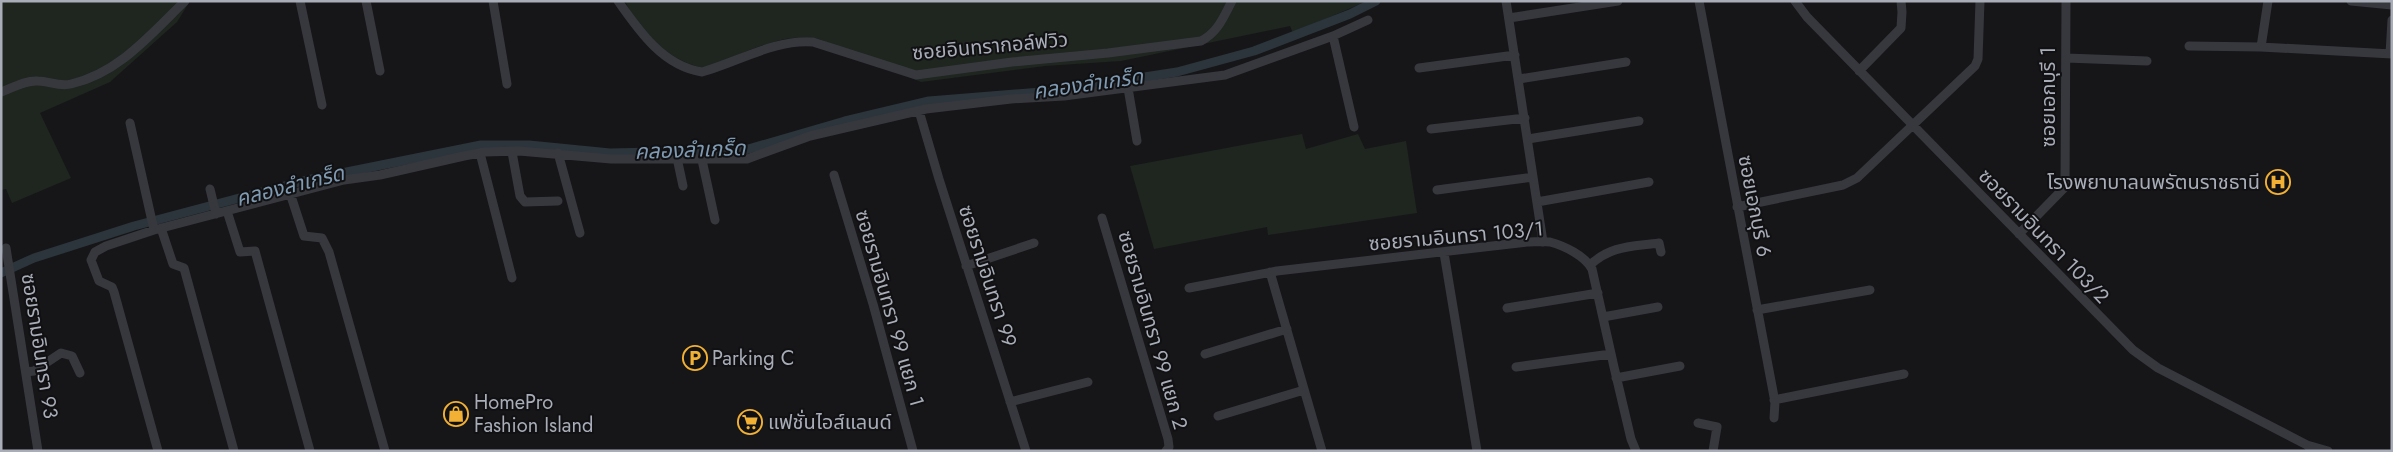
<svg xmlns="http://www.w3.org/2000/svg" width="2393" height="452" viewBox="0 0 2393 452" font-family="Jost,'Noto Sans Thai',sans-serif">
<style>
.green{fill:#1e261f}
.lines{fill:none;stroke-linecap:round;stroke-linejoin:round}
.canal{stroke:#2c353c;stroke-width:9}
.minor{stroke:#37383d;stroke-width:9}
.labels{text-anchor:middle;stroke-width:4;stroke-linejoin:round;paint-order:stroke}
.street-label{font-size:20px;fill:#a8adb8;stroke:#111113}
.poi-label{font-size:20px;fill:#a8adb8;stroke:#111113;text-anchor:start}
.water-label{font-size:21px;font-style:italic;fill:#7f9bb3;stroke:#111113}
</style>
<rect width="100%" height="100%" fill="#161618"/>
<path class="green" d="M1,1H190L177,22L110,82L40,113L71,178L12,203L6,189L1,190Z
M625,1H1367L1293,33L1290,26L1121,61L1045,66L921,82L819,39C785,30 738,56 706,68C679,65 653,43 636,22C631,16 629,8 625,1Z
M1302,134L1306,149L1358,134L1365,149L1406,141L1417,213L1268,235L1267,227L1154,249L1130,166Z"/>
<g class="lines">
<path class="canal" d="M1,273L34,258L134,226L307,180L481,145H529L610,153L745,150L845,121L929,101L1054,91L1177,72L1254,51L1350,14L1376,1"/>
<path class="minor" d="M300,1L322,105
M366,1L380,71
M493,1L507,84
M618,1C639,31 663,66 702,72C738,62 775,39 813,42L916,75L1012,62L1108,53L1201,41C1218,32 1223,18 1232,1
M1506,1L1543,242
M1699,1L1775,402L1774,418
M1795,1L1807,17L2133,350L2158,368L2307,445L2313,451
M2351,1L2392,5
M1509,18L1618,1
M1333,36L1354,127
M2189,46L2261,47L2392,54
M2261,47L2268,1
M2390,54L2392,20
M2066,58L2147,61
M1419,68L1515,55
M1859,71L1901,28L1902,12L1901,1
M1519,79L1626,62
M1128,88L1137,141
M1,92C12,88 25,80 38,81C49,81 59,87 71,84C119,73 151,34 185,1
M919,111L939,179L1026,451
M130,123L154,230
M1431,129L1525,118
M1528,139L1639,121
M512,152L520,196L525,202L558,201
M480,153L512,278
M558,153L580,233
M677,158L683,186
M702,160L715,220
M834,175L873,304L913,451
M210,189L216,214
M1437,190L1533,177
M290,193L304,236L322,238L329,252L385,451
M1537,202L1649,182
M1737,207L1843,185L1857,178L1975,66L1978,59L1980,1
M227,211L240,252L255,251L310,451
M1102,218L1168,439L1169,447L1166,451
M161,228L173,264L184,268L234,451
M2019,234L2065,187L2066,1
M6,248L38,451
M1444,253L1477,451
M1590,265C1612,245 1631,247 1659,243L1661,252
M966,266L1034,243
M1270,272L1322,451
M1189,288L1277,271L1527,242C1534,242 1543,241 1550,242C1565,246 1585,256 1592,269L1614,367L1631,439L1636,451
M1507,308L1598,293
M1757,310L1870,290
M1603,317L1658,307
M1205,354L1287,329
M1516,367L1611,354
M26,372L34,371L61,353L72,356L80,373
M1616,378L1680,366
M1774,400L1904,374
M1010,402L1088,382
M1218,416L1304,390
M1698,423L1717,427L1713,451
M2307,445L2328,451
M158,451L114,292L112,287L99,281L91,260L95,252L106,246L154,230L344,180L380,175L464,156L485,152L519,151L611,159H747L810,136L926,109L1011,99L1064,96L1225,75L1333,36L1368,20"/>
</g>
<defs>
<symbol id="hospital-ring" viewBox="-11 -11 22 22"><circle r="9.5" fill="#111113" stroke="#f2b134" stroke-width="1.5"/><path d="M-5-5h3v3.5h4V-5h3V5h-3V1.5h-4V5h-3Z" fill="#f2b134"/></symbol>
<symbol id="parking-ring" viewBox="-11 -11 22 22"><circle r="9.5" fill="#111113" stroke="#f2b134" stroke-width="1.5"/><path d="M-3.5-5.5H1a3.5 3.5 0 0 1 0 7H-1V5.5H-3.5ZM-1-3.4V-.6H.8a1.4 1.4 0 0 0 0-2.8Z" fill="#f2b134"/></symbol>
<symbol id="shop-ring" viewBox="-11 -11 22 22"><circle r="9.5" fill="#111113" stroke="#f2b134" stroke-width="1.5"/><path d="M-5-2.5h2.3a2.7 3.5 0 0 1 5.4 0H5L5.5 6h-11ZM-1.5-2.5h3a1.5 2.3 0 0 0-3 0Z" fill="#f2b134"/></symbol>
<symbol id="supermarket-ring" viewBox="-11 -11 22 22"><circle r="9.5" fill="#111113" stroke="#f2b134" stroke-width="1.5"/><path d="M-6-5.5h2.5l.6 2H6L4.5 2H-2.5L-4.4-4H-6ZM-1.5 3.2a1.3 1.3 0 1 0 .1 0ZM3 3.2a1.3 1.3 0 1 0 .1 0Z" fill="#f2b134"/></symbol>
</defs>
<g fill-rule="evenodd">
<use href="#hospital-ring" x="2264" y="168" width="28" height="28"/>
<use href="#parking-ring" x="681" y="344" width="28" height="28"/>
<use href="#shop-ring" x="442" y="400" width="28" height="28"/>
<use href="#supermarket-ring" x="736" y="408" width="28" height="28"/>
</g>
<g class="labels">
<g class="street-label">
<text transform="translate(990 46) rotate(-5)" y="7">ซอยอินทรากอล์ฟวิว</text>
<text transform="translate(2048 97) rotate(-90)" y="7">ซอยเอกบุรี 1</text>
<text transform="translate(1755 206) rotate(79)" y="7">ซอยเอกบุรี 6</text>
<text transform="translate(1456 236) rotate(-5)" y="7">ซอยรามอินทรา 103/1</text>
<text transform="translate(2044 236) rotate(46)" y="7">ซอยรามอินทรา 103/2</text>
<text transform="translate(988 276) rotate(72)" y="7">ซอยรามอินทรา 99</text>
<text transform="translate(890 308) rotate(74)" y="7">ซอยรามอินทรา 99 แยก 1</text>
<text transform="translate(1153 330) rotate(74)" y="7">ซอยรามอินทรา 99 แยก 2</text>
<text transform="translate(40 346) rotate(81)" y="7">ซอยรามอินทรา 93</text>
</g>
<g class="poi-label">
<text x="2260" y="189" text-anchor="end">โรงพยาบาลนพรัตนราชธานี</text>
<text x="712" y="365">Parking C</text>
<text x="474" y="409">HomePro<tspan x="474" dy="23">Fashion Island</tspan></text>
<text x="768" y="429">แฟชั่นไอส์แลนด์</text>
</g>
<g class="water-label">
<text transform="translate(1088 84) rotate(-8)" y="7">คลองลำเกร็ด</text>
<text transform="translate(690 150) rotate(-2)" y="7">คลองลำเกร็ด</text>
<text transform="translate(290 186) rotate(-14)" y="7">คลองลำเกร็ด</text>
</g>
</g>
<rect width="2393" height="452" fill="none" stroke="#a8adb8" stroke-width="5"/>
</svg>
